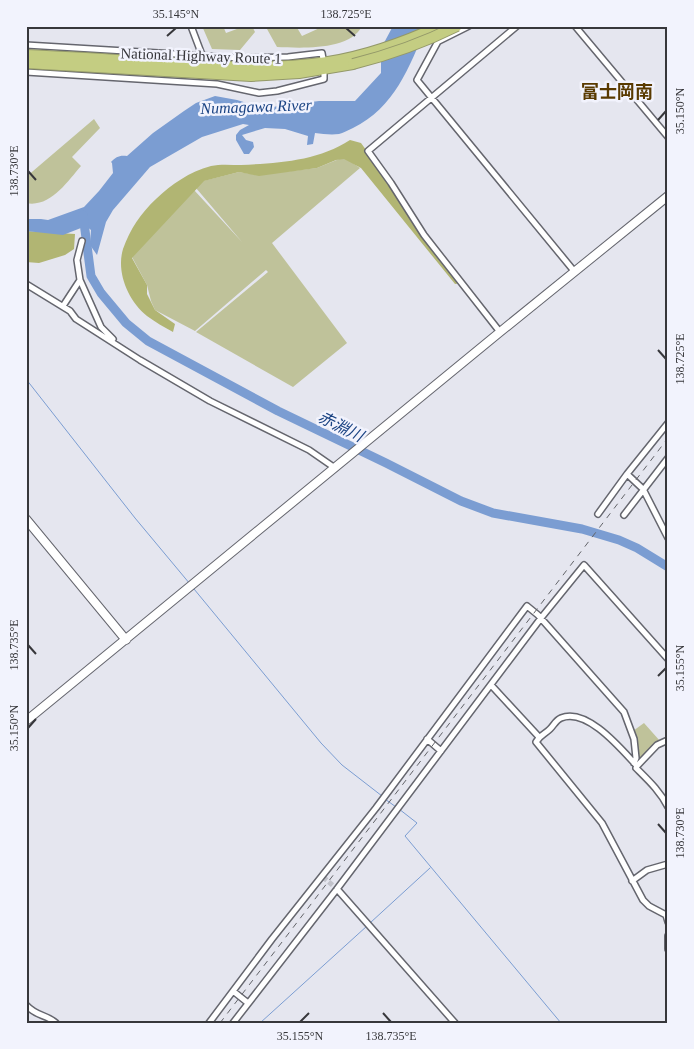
<svg xmlns="http://www.w3.org/2000/svg" width="694" height="1049" viewBox="0 0 694 1049" font-family="'Times New Roman','Noto Sans JP',serif">
<style>
.green{fill:#bfc29a}
.forest{fill:#b1b573}
.water{fill:#7b9dd2}
.lines{fill:none;stroke-linecap:round;stroke-linejoin:round}
.stream{stroke:#7b9dd2;stroke-width:1}
.river{stroke:#7b9dd2;stroke-width:9}
.street-tunnel{stroke:#c2c3cb;stroke-width:5;stroke-dasharray:5 2.5;stroke-linecap:butt}
.street-casing{stroke:#65666e;stroke-width:8}
.secondary-casing{stroke:#65666e;stroke-width:10}
.highway-casing{stroke:#939869;stroke-width:12}
.street{stroke:#fff;stroke-width:5}
.secondary{stroke:#fff;stroke-width:8}
.highway{stroke:#c4cd82;stroke-width:10}
.rail{stroke:#636469;stroke-width:1;stroke-dasharray:6 6;stroke-linecap:butt}
.highway-bridge-casing{stroke:#939869;stroke-width:12;stroke-linecap:butt}
.highway-bridge{stroke:#c4cd82;stroke-width:10}
.ticks{fill:none;stroke:#37373b;stroke-width:2}
.labels{text-anchor:middle;stroke-width:5;stroke-linejoin:round;paint-order:stroke}
.street-label{font-size:15px;fill:#37373b;stroke:#f2f3fd}
.water-label{font-size:16px;font-style:italic;fill:#1a4383;stroke:#f2f3fd}
.quarter-label{font-size:18px;font-weight:bold;fill:#593a00;stroke:#f2f3fd}
.neatline{fill:none;stroke:#37373b;stroke-width:2}
.ticks-label{font-size:12px;text-anchor:middle;fill:#37373b}
</style>
<rect width="100%" height="100%" fill="#e5e6ef"/>
<path class="green" d="M202,26H223L226,33L245,26H252L255,32L240,50L212,49Z
M274,26H296L302,36L324,26H362C350,51 300,48 277,47L267,29Z
M94,119L100,128L72,157L81,166C67,182 50,208 26,203V177Z
M344,157L360,168L272,243L347,343L293,387L196,332L268,272L266,270L195,331L155,310L151,301L147,285L132,257L194,190L242,242L196,188L203,181L239,172L257,175L317,168Z
M644,723L660,741L637,766L633,731Z"/>
<path class="forest" d="M350,140L361,143L462,283L455,284L361,168L344,159L336,160L317,168L259,176L239,172L204,181L132,258L147,285V294L155,310L175,324L173,332C164,327 155,322 147,316C128,301 116,272 123,249C130,229 141,213 156,199C172,184 189,172 211,166C220,164 231,165 241,165C279,163 318,161 350,140Z
M26,231L75,234L74,249L65,255L39,263L26,262Z"/>
<path class="water" d="M393,26H426C410,67 394,108 353,128C348,130 343,133 339,134C331,135 323,134 315,133L313,144L307,145L308,136L285,129L265,128L242,135L246,140L253,142L254,147L249,154H244L236,140V135L240,130L249,125L243,124L202,137L150,167L113,210L106,222L97,255L90,245L91,230L86,226L63,235L26,231V219H41L48,220L84,207L99,191L113,173L112,163L111,162C116,157 119,155 127,156L153,133L184,111L196,103L215,96L237,100L264,108L319,101H355L381,73V56L378,54Z"/>
<g class="lines">
<path class="stream" d="M26,379L135,518L190,584
M194,589L321,743L342,765L382,796
M385,799L396,807
M399,809L417,823L405,836L561,1023
M370,923L430,868
M260,1023L367,926"/>
<path class="river" d="M83,215L91,276L101,293L126,323L148,341L278,411L386,463L461,501L493,513L582,529L619,540L637,548L668,567"/>
<path class="street-tunnel" d="M323,877L337,889"/>
<defs>
<path id="street" d="M191,26L202,55
M575,26L668,137
M442,34L417,80L574,271
M439,41L469,26
M26,45L241,58L288,57L322,53L323,59
M26,72L217,84L259,93L277,91L324,79V74
M82,241L77,260L80,280L101,327L113,339
M26,284L70,311L76,319L140,360L210,401L309,450L335,468
M63,306L80,280
M500,332L424,235L391,183L368,151L517,26
M627,474L643,489L668,538
M598,514L627,474L668,423
M624,515L668,458
M491,685L539,737
M427,739L441,751
M637,766L657,745L668,740
M668,807C660,791 648,780 636,768L637,766C622,750 587,707 561,718C556,720 554,725 550,729C545,734 540,735 536,742L602,823L643,900L649,906L666,915L668,922
M632,881L647,870L668,864
M337,889L455,1023
M668,936V949
M233,991L248,1003
M26,1005C37,1017 46,1014 56,1023
M209,1023L272,939L376,808L527,606L538,615L624,712L634,739L636,758L634,763
M233,1023L337,889L541,618L584,565L668,659"/>
<path id="secondary" d="M26,519L126,640
M26,721L500,332L668,196"/>
<path id="highway" d="M26,55C73,57 119,60 166,63C220,67 274,70 328,62C366,56 405,42 440,26
M26,63L251,76L299,73L353,64"/>
</defs>
<use href="#street" class="street-casing"/>
<use href="#secondary" class="secondary-casing"/>
<use href="#highway" class="highway-casing"/>
<use href="#street" class="street"/>
<use href="#secondary" class="secondary"/>
<use href="#highway" class="highway"/>
<path class="rail" d="M220,1023L668,438"/>
<defs>
<path id="highway-bridge" d="M353,64C389,55 423,43 457,26"/>
</defs>
<use href="#highway-bridge" class="highway-bridge-casing"/>
<use href="#highway-bridge" class="highway-bridge"/>
</g>
<path class="ticks" d="M346,28L355,36M167,36L176,28M658,120L666,111M28,171L36,180M658,350L666,359M28,645L36,654M658,676L666,668M28,728L36,719M658,824L666,833M383,1013L391,1022M300,1022L309,1013"/>
<g class="labels">
<g class="street-label">
<text transform="translate(201 56) rotate(2)" y="5">National Highway Route 1</text>
</g>
<g class="water-label">
<text transform="translate(256 106) rotate(-2)" y="6">Numagawa River</text>
<text transform="translate(341 426) rotate(26)" y="6">赤淵川</text>
</g>
<g class="quarter-label">
<text x="617" y="98">富士岡南</text>
</g>
</g>
<rect width="694" height="1049" fill="none" stroke="#f2f3fd" stroke-width="55"/>
<rect x="28" y="28" width="638" height="994" class="neatline"/>
<g class="ticks-label">
<text x="176" y="18">35.145°N</text>
<text x="346" y="18">138.725°E</text>
<text transform="translate(680 111) rotate(-90)" y="4">35.150°N</text>
<text transform="translate(14 171) rotate(-90)" y="4">138.730°E</text>
<text transform="translate(680 359) rotate(-90)" y="4">138.725°E</text>
<text transform="translate(14 645) rotate(-90)" y="4">138.735°E</text>
<text transform="translate(680 668) rotate(-90)" y="4">35.155°N</text>
<text transform="translate(14 728) rotate(-90)" y="4">35.150°N</text>
<text transform="translate(680 833) rotate(-90)" y="4">138.730°E</text>
<text x="300" y="1040">35.155°N</text>
<text x="391" y="1040">138.735°E</text>
</g>
</svg>
